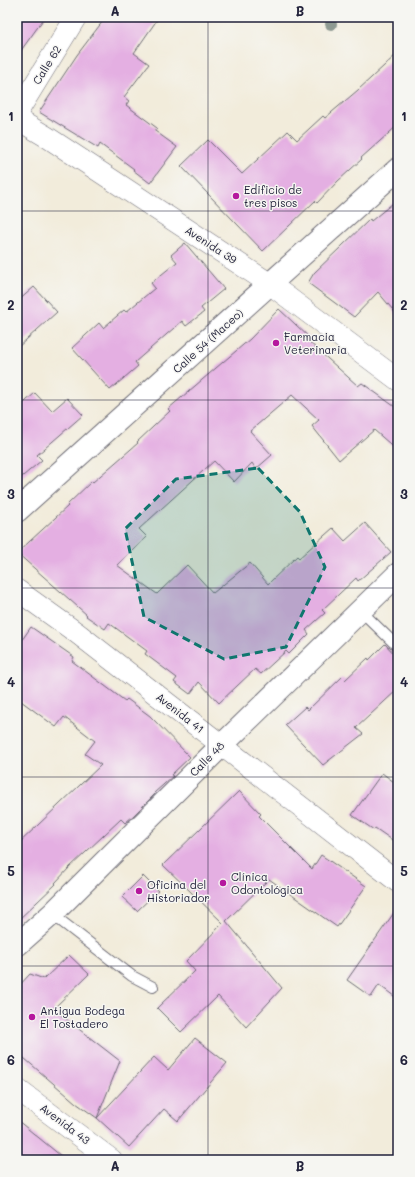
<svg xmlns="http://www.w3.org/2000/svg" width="415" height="1177" viewBox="0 0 415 1177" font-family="Mali,sans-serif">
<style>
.building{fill:#e4afe2}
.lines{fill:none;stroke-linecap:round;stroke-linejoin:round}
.lane-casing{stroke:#6b6973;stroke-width:12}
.street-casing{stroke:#6b6973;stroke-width:22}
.primary-casing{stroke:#6b6973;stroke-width:24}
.lane{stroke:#fff;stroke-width:10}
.street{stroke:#fff;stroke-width:21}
.primary{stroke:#fff;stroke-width:22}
.tree{fill:#8e9a92}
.marked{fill:#0f766e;fill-opacity:0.2;stroke:#0f766e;stroke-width:3;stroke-dasharray:8 5;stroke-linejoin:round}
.grid{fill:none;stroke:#22223b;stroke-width:1;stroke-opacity:0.55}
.poi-dot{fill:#b5179e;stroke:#f6f6f2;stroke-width:1.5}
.labels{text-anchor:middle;stroke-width:3;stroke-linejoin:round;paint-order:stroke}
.street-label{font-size:11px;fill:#22223b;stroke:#f6f6f2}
.poi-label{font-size:11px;fill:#22223b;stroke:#f6f6f2;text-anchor:start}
.neatline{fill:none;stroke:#22223b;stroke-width:1.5}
.grid-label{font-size:13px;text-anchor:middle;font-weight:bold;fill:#22223b}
</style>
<rect width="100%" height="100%" fill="#f6f6f2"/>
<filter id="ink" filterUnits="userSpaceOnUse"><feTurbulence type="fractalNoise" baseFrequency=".025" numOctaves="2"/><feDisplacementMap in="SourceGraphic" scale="8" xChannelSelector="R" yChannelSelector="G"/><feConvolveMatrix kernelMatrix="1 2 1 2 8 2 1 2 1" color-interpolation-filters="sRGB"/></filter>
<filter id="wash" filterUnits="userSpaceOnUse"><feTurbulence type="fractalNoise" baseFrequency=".012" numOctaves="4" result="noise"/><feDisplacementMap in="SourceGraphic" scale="16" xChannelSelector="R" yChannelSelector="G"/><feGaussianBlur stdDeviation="0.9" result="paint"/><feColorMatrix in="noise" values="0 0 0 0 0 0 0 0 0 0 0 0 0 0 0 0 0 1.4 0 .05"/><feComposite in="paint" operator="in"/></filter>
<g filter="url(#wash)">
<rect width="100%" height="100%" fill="#f2ecdb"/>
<g id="blocks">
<path class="building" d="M17,17H45L17,56Z
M106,17H159L134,53L149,64L124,97L129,101L126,105L157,128L155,131L177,147L150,183L133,170L134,169L100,144L98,148L39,112L77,55Z
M398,53V125L361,158L362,159L338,181L317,203L315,201L263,251L181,166L208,140L242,174L288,131L297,140L323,116L325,118L358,90Z
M398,199V316L378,292L354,317L308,283L314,273L370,219L371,221Z
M185,243L224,289L201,308L204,312L186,326L182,321L135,362L138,366L110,390L72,348L99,323L103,328L124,310L126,312L155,288L151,283L177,262L171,255Z
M34,287L57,312L17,348V302Z
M279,309L311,339L308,341L358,386L362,383L398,409V451L374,430L339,460L312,426L319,420L292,395L250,431L272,455L256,469L252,463L234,482L214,461L139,529L147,537L117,565L157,594L187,565L213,593L250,563L268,584L297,556L299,558L333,528L345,541L365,523L391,552L358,581L356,578L322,610L325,613L306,630L309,634L289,654L286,651L261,674L255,669L219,703L199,682L190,694L174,682L177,678L145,654L147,651L109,623L105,629L86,616L87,615L17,553L68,506L67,505L92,481L93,482L138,443L137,442L170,411L168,409L250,339Z
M35,393L52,411L67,398L83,415L37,455L42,460L17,481V409Z
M31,627L74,657L72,661L125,701L127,699L150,716L190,757L171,775L173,776L154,793L155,794L133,816L125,823L121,819L69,868L55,883L56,884L17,921V845L101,765L85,754L95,741L64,717L56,727L17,698V647Z
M385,644L398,658V689L356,728L363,734L323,765L285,725L305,707L308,710L342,677L345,680L368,658L369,660Z
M382,773L398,785V844L375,828L374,830L352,815Z
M239,791L261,814L259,816L312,869L321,855L366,886L337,927L269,879L226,921L282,988L246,1027L218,996L181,1032L157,1008L195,971L186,961L223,923L163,865Z
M143,876L158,891L137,911L122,897Z
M398,907V999L379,985L371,997L347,980Z
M69,955L89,974L53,1009L120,1061L97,1118L76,1103L17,1052V988L30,974L44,979Z
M195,1038L227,1063L178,1121L164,1109L129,1147L97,1118L154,1057L168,1070Z
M17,1120L66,1160H17Z"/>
</g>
</g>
<g filter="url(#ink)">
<use href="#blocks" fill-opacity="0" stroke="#6b6973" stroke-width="1"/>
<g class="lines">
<defs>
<path id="lane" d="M360,610L398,647
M52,914L132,976L153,987"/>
<path id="street" d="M17,113L76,17
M17,119L47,137L270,284L398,380
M17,590L77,633L398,882
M17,1089L112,1160"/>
<path id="primary" d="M17,511L398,169
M17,945L52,914L221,746L398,574"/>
</defs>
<use href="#lane" class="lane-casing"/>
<use href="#street" class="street-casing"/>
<use href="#primary" class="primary-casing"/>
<use href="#lane" class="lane"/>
<use href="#street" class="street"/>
<use href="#primary" class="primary"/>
</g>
<circle class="tree" cx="331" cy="24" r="6"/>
</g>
<path class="marked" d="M258,468L300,512L325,567L286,647L224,659L144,617L125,529L176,479Z"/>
<path class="grid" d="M208,17V1160M17,211H398M17,400H398M17,588H398M17,777H398M17,966H398"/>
<g class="poi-dot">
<circle cx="236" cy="196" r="4"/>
<circle cx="276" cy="343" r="4"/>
<circle cx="223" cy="883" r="4"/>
<circle cx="139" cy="891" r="4"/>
<circle cx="32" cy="1017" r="4"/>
</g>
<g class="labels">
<g class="street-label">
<text transform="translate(47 65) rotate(-58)" y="4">Calle 62</text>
<text transform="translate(211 245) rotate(33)" y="4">Avenida 39</text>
<text transform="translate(208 341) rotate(-42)" y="4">Calle 54 (Maceo)</text>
<text transform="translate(180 713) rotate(38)" y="4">Avenida 41</text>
<text transform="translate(207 759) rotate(-45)" y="4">Calle 48</text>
<text transform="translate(65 1124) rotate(37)" y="4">Avenida 43</text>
</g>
<g class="poi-label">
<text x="244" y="194">Edificio de<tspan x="244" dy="13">tres pisos</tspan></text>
<text x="284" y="341">Farmacia<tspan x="284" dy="13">Veterinaria</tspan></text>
<text x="231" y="881">Clínica<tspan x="231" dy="13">Odontológica</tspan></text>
<text x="147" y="889">Oficina del<tspan x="147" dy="13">Historiador</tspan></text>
<text x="40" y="1015">Antigua Bodega<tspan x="40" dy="13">El Tostadero</tspan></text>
</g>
</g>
<rect width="415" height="1177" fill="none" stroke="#f6f6f2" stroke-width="44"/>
<rect x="22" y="22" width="371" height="1133" class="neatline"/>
<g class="grid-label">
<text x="115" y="16">A</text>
<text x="300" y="16">B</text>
<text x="11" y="121">1</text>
<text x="404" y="121">1</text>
<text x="11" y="310">2</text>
<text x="404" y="310">2</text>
<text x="11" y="499">3</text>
<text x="404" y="499">3</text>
<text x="11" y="687">4</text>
<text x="404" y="687">4</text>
<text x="11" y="876">5</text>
<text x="404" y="876">5</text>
<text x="11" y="1065">6</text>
<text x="404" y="1065">6</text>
<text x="115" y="1171">A</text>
<text x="300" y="1171">B</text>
</g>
</svg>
